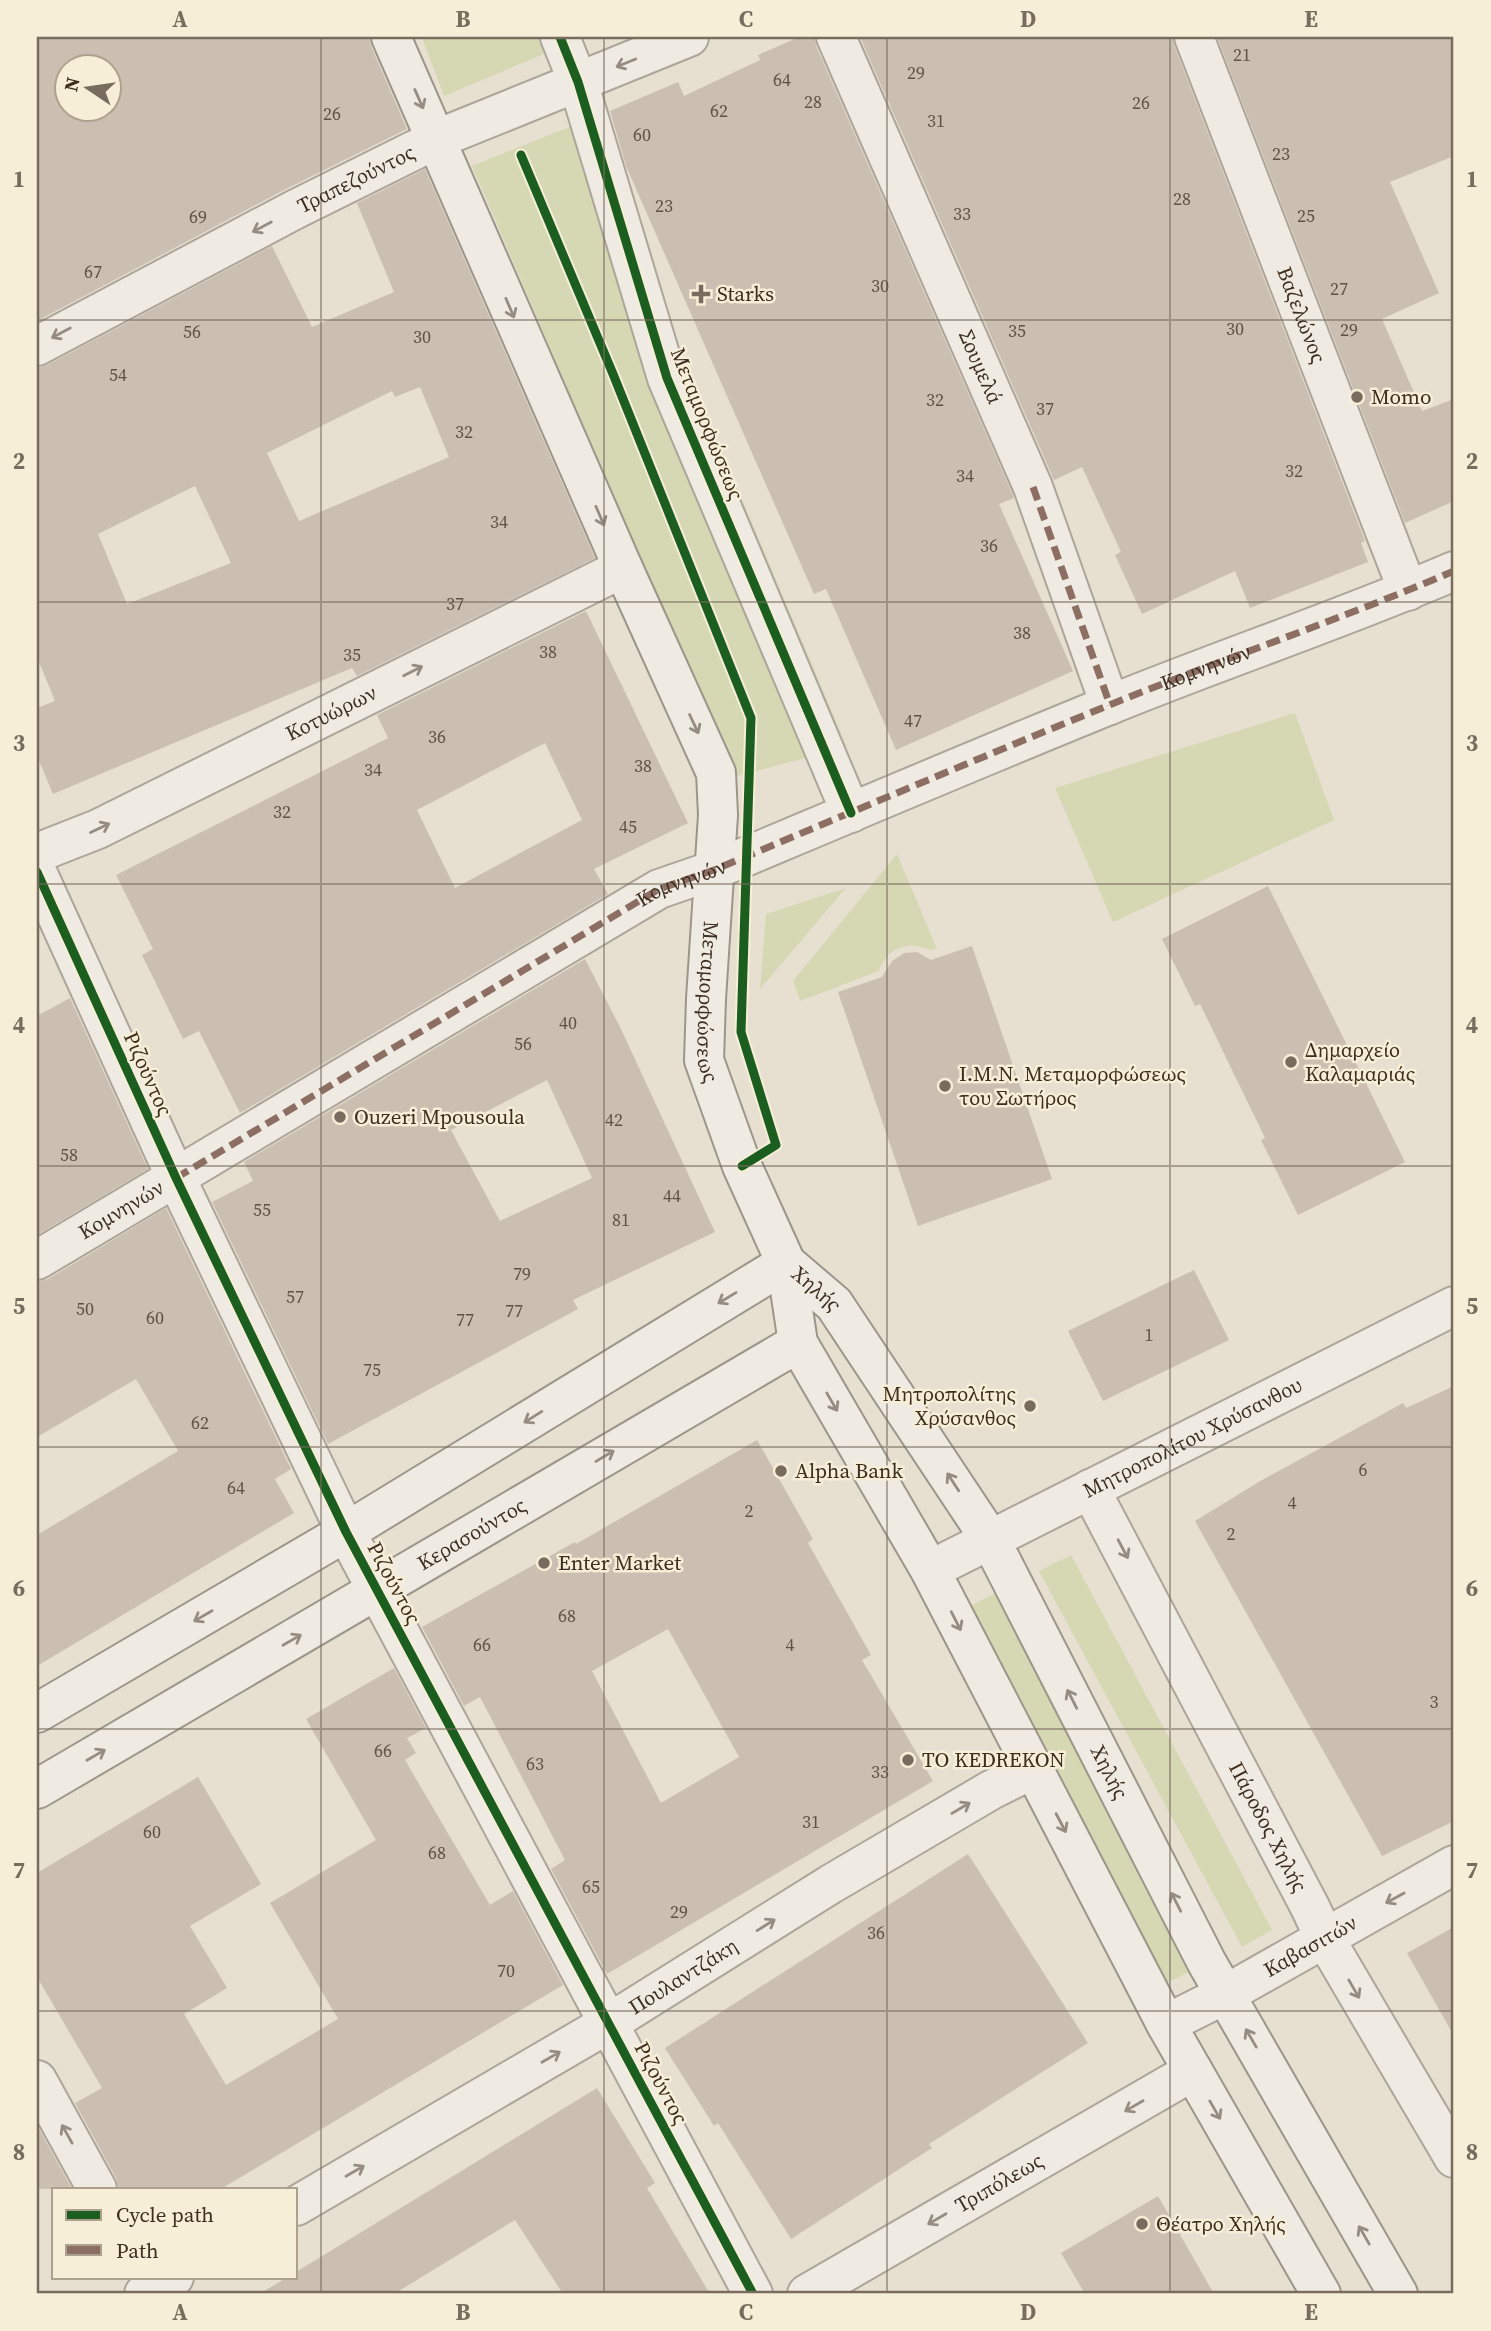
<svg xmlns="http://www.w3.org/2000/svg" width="1491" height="2331" viewBox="0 0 1491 2331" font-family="'Source Serif 4',serif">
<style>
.green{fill:#d6d7b3}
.building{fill:#cbbfb2;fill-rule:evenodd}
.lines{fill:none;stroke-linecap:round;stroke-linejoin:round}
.street-casing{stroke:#ada599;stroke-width:42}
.secondary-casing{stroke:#9c958a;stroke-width:42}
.street{stroke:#efebe3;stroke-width:38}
.secondary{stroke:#efebe3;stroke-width:38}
.quiet{stroke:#8d6e63;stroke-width:7;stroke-dasharray:14 7;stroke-linecap:butt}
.cycleway-casing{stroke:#f7eed8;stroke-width:13}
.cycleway{stroke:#1b5e20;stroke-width:9}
.oneway{stroke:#968c82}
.grid{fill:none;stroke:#786c5e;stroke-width:2;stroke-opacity:0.55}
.poi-dot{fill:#786c5e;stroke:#f7eed8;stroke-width:2.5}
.labels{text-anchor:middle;stroke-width:5;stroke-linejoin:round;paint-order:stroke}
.number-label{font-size:18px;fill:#605244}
.street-label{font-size:21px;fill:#3d2e20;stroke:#f7eed8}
.poi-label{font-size:21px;fill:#3d2e20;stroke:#f7eed8;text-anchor:start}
.neatline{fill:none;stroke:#786c5e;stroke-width:2.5}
.grid-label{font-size:23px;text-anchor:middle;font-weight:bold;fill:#786c5e}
</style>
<rect width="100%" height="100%" fill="#e7e0d1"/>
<path class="green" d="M422,37H553L558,48L444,96Z
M582,122L847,747L734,777L472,166Z
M1295,713L1334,820L1113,922L1055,788Z
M897,854L937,949C929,951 928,948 920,947C901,942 885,953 879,971L800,1001L793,981Z
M846,888L760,989L766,914Z
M1071,1555L1272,1930L1242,1947L1039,1571Z
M1013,1584L1207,1963L1150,1991L953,1615Z"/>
<path class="building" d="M37,37H369L371,46L407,129L284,190L37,321ZM66,66H108V108H66Z
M799,37H815L816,46L1013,495L1014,498L999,504L1073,671L896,750L826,589L814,594L626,166L610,111L678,82L684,96L760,60L758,55Z
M860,37H1173L1174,45L1365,541L1361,543L1368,562L1250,608L1235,571L1142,614L1115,555L1121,552L1082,467L1054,480Z
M1217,37H1454V156L1390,182L1439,293L1382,319L1422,411L1454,399V501L1405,523Z
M425,169L595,558L357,676L352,668L53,794L37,756V708L55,701L37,657V368L47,365L272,246L312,327L394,292L357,203ZM420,387L449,457L299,521L267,453L392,391L395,397ZM195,486L231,563L127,604L98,534Z
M586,611L688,823L594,869L608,894L240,1113L199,1031L183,1039L142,955L153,949L116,875L388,738L377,715ZM545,743L582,820L455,888L417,810Z
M1268,886L1405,1162L1298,1215L1261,1140L1265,1138L1200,1004L1195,1006L1162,939Z
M972,946L1052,1179L918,1226L838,992L882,977L892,961L904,953L917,952L931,960Z
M585,959L621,1029L715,1232L573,1300L578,1309L328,1444L212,1202L253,1181L244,1162ZM547,1080L592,1178L500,1221L451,1130Z
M70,998L148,1169L37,1235V1016Z
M166,1208L291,1469L275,1479L294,1513L37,1666V1535L178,1451L136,1379L37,1437V1282L48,1279Z
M1194,1270L1229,1340L1103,1401L1068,1331Z
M1454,1386V1821L1382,1856L1195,1521L1262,1480L1403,1403L1406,1408Z
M757,1440L813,1539L808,1543L871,1655L862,1660L933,1781L607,1974L551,1869L565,1860L480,1697L464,1706L422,1627L575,1542L576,1544ZM668,1629L739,1757L661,1803L592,1671Z
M394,1668L426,1728L407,1738L416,1753L405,1760L490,1905L513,1891L563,1985L221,2189H119L116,2178L75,2103L102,2088L37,1977V1873L198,1777L261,1884L190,1926L227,1988L184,2014L226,2085L338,2019L270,1903L376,1840L306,1719Z
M968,1854L1088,2043L929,2144L932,2148L791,2239L718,2123L714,2126L665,2048Z
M1454,1927V2036L1407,1953Z
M597,2088L655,2183L647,2188L710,2294H563L515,2220L394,2294H259L288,2277H296V2272Z
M37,2125L72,2189H37Z
M1158,2196L1214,2294H1085L1061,2253Z"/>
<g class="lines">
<defs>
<g id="street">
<path d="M560,37L578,82L667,378L851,813"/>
<path id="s1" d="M836,37L1033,487L1110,705"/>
<path id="s2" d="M1194,37L1408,591"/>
<path id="s3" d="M37,346L294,210L437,139L689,37"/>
<path id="s4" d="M37,853L98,829L623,568"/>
<path d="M37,872L176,1178L346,1532L753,2294"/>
<path id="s5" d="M37,1260L659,889L714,870C847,814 979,758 1112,704C1225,658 1342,619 1454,571"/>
<path id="s6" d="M1090,1489L1310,1907L1324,1937L1454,2158"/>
<path id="s7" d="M930,1570L1454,1306"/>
<path id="s8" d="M1166,2024L1226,1994L1454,1865"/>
<path d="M37,2080L97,2189"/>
<path id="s9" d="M296,2206L609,2023L831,1884L991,1790L1033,1769"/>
<path d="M144,2294L174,2277"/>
<path id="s10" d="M807,2294L1193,2071"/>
</g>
<g id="secondary">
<path id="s11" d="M391,37L623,568L716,773L718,815L706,999L704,1060L742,1166L786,1263L798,1343L930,1570L1166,2024L1321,2294"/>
<path id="s12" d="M786,1263L834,1304L990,1539L1207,1963L1398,2294"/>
<path d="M37,1713L346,1532L786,1263"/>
<path id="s13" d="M37,1789L798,1343"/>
</g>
</defs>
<use href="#street" class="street-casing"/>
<use href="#secondary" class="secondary-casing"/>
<use href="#street" class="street"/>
<use href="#secondary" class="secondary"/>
<g class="quiet">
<path d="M1033,487L1110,705"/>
<path id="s14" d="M176,1178L659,889L714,870C847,814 979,758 1112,704C1225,658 1342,619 1454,571"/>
</g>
<defs>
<path id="cycleway" d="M560,37L578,82L667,378L851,813
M521,155L613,374L751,718L741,1032L776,1145L742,1166
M37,872L176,1178L346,1532L753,2294"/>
</defs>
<use href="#cycleway" class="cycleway-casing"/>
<use href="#cycleway" class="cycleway"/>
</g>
<defs><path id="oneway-shaft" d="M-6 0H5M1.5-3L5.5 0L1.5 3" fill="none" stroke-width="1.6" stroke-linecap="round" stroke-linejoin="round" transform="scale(1.75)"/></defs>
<g class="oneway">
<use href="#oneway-shaft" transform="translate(626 63) rotate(158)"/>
<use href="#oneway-shaft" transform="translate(419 99) rotate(66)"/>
<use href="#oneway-shaft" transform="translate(262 227) rotate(152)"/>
<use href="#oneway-shaft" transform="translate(510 308) rotate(67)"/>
<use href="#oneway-shaft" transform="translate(61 333) rotate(152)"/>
<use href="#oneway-shaft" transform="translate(600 516) rotate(67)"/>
<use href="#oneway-shaft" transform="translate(413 671) rotate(-27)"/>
<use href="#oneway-shaft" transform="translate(694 724) rotate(65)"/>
<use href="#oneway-shaft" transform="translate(100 828) rotate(-25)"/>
<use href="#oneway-shaft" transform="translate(727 1298) rotate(149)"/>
<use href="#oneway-shaft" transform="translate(832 1402) rotate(60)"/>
<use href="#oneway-shaft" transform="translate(533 1417) rotate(148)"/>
<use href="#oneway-shaft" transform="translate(605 1456) rotate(-31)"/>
<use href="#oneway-shaft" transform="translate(953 1482) rotate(-123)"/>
<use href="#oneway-shaft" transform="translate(1123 1549) rotate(62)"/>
<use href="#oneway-shaft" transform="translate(203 1616) rotate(150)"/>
<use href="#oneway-shaft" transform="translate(956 1621) rotate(63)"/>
<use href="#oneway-shaft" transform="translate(292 1640) rotate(-30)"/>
<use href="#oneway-shaft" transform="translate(1072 1699) rotate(-117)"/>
<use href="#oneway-shaft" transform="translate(96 1755) rotate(-30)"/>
<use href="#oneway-shaft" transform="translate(961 1808) rotate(-31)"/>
<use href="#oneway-shaft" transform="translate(1061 1823) rotate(62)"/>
<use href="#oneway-shaft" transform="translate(1395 1898) rotate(151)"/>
<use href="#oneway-shaft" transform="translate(1176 1902) rotate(-117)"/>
<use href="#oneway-shaft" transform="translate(766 1925) rotate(-32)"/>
<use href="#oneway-shaft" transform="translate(1354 1989) rotate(60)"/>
<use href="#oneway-shaft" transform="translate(1251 2038) rotate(-120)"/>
<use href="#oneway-shaft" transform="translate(551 2057) rotate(-30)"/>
<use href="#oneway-shaft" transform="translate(1134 2106) rotate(150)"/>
<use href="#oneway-shaft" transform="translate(1215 2110) rotate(60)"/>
<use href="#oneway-shaft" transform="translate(67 2134) rotate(-119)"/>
<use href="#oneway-shaft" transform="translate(355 2171) rotate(-30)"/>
<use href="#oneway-shaft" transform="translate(937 2219) rotate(150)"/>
<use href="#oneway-shaft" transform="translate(1364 2235) rotate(-120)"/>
</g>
<path class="grid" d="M321,37V2294M604,37V2294M887,37V2294M1170,37V2294M37,320H1454M37,602H1454M37,884H1454M37,1166H1454M37,1447H1454M37,1729H1454M37,2011H1454"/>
<g class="poi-dot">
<path d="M697.5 283.5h7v7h7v7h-7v7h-7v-7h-7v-7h7z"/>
<circle cx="1357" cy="397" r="7"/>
<circle cx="1291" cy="1062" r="7"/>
<circle cx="945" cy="1086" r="7"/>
<circle cx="340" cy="1117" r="7"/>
<circle cx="1030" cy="1406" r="7"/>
<circle cx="781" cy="1471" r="7"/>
<circle cx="544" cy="1563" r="7"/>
<circle cx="908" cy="1760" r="7"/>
<circle cx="1142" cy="2224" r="7"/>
</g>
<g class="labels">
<g class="number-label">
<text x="1242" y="61">21</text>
<text x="916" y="79">29</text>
<text x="782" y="86">64</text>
<text x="813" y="108">28</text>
<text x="1141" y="109">26</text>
<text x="719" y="117">62</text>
<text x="332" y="120">26</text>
<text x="936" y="127">31</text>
<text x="642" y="141">60</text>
<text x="1281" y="160">23</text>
<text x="1182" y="205">28</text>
<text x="664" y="212">23</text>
<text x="962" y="220">33</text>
<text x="1306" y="222">25</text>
<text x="198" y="223">69</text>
<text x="93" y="278">67</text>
<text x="880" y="292">30</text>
<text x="1339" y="295">27</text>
<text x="1235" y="335">30</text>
<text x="1349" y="336">29</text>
<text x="1017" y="337">35</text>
<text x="192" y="338">56</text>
<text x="422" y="343">30</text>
<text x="118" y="381">54</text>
<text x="935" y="406">32</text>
<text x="1045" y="415">37</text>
<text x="464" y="438">32</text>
<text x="1294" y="477">32</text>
<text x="965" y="482">34</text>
<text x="499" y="528">34</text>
<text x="989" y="552">36</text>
<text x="455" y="610">37</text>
<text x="1022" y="639">38</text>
<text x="548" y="658">38</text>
<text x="352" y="661">35</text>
<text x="913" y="727">47</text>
<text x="437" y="743">36</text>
<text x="643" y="772">38</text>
<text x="373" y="776">34</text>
<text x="282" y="818">32</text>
<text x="628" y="833">45</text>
<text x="568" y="1029">40</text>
<text x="523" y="1050">56</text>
<text x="614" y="1126">42</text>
<text x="69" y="1161">58</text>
<text x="672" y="1202">44</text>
<text x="262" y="1216">55</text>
<text x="621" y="1226">81</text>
<text x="522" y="1280">79</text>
<text x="295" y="1303">57</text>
<text x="85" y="1315">50</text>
<text x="514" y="1317">77</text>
<text x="155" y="1324">60</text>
<text x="465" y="1326">77</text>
<text x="1149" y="1341">1</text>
<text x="372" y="1376">75</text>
<text x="200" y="1429">62</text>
<text x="1363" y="1476">6</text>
<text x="236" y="1494">64</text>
<text x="1292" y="1509">4</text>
<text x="749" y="1517">2</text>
<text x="1231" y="1540">2</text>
<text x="567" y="1622">68</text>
<text x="482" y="1651">66</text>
<text x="790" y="1651">4</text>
<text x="1434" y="1708">3</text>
<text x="383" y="1757">66</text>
<text x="535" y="1770">63</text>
<text x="880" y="1778">33</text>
<text x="811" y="1828">31</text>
<text x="152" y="1838">60</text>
<text x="437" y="1859">68</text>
<text x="591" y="1893">65</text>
<text x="679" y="1918">29</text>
<text x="876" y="1939">36</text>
<text x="506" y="1977">70</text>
</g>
<g class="street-label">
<text dy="7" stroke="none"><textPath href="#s3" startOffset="360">Τραπεζούντος</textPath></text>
<text dy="7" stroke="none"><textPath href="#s2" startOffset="298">Βαζελώνος</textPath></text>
<text dy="7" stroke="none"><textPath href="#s1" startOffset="360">Σουμελά</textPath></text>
<text transform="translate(707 424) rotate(68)" y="7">Μεταμορφώσεως</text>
<text dy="7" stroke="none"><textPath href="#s14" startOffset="1153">Κομνηνών</textPath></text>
<text dy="7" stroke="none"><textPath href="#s4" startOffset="326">Κοτυώρων</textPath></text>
<text dy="7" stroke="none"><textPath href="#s14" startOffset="586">Κομνηνών</textPath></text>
<text dy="7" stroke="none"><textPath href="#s11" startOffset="1034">Μεταμορφώσεως</textPath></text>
<text transform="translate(148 1074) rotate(66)" y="7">Ριζούντος</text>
<text dy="7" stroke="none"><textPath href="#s5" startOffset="98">Κομνηνών</textPath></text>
<text dy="7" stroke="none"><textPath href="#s12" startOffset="40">Χηλής</textPath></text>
<text dy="7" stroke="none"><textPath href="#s7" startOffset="294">Μητροπολίτου Χρύσανθου</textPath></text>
<text dy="7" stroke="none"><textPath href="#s13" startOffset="504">Κερασούντος</textPath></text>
<text transform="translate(394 1583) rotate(62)" y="7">Ριζούντος</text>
<text dy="7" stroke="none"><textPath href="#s12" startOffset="607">Χηλής</textPath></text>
<text dy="7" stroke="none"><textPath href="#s6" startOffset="382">Πάροδος Χηλής</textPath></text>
<text dy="7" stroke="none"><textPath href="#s8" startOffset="164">Καβασιτών</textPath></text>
<text dy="7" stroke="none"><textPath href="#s9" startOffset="450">Πουλαντζάκη</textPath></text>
<text transform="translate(661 2083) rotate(62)" y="7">Ριζούντος</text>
<text dy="7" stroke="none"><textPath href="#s10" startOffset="222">Τριπόλεως</textPath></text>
</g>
<g class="poi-label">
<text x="717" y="301">Starks</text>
<text x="1371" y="404">Momo</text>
<text x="1305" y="1057">Δημαρχείο<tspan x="1305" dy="24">Καλαμαριάς</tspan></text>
<text x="959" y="1081">Ι.Μ.Ν. Μεταμορφώσεως<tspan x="959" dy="24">του Σωτήρος</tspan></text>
<text x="354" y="1124">Ouzeri Mpousoula</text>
<text x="1016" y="1401" text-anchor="end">Μητροπολίτης<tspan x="1016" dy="24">Χρύσανθος</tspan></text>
<text x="795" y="1478">Alpha Bank</text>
<text x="558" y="1570">Enter Market</text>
<text x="922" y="1767">TO KEDREKON</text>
<text x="1156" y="2231">Θέατρο Χηλής</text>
</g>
</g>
<rect width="1491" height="2331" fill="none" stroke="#f7eed8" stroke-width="77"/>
<rect x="52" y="2188" width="245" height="91" fill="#f7eed8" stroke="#ada18e" stroke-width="2"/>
<rect x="66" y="2210" width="35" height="10" fill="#1b5e20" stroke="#ada18e" stroke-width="2"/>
<text x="116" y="2222" font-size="21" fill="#3d2e20">Cycle path</text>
<rect x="66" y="2245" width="35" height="10" fill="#8d6e63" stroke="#ada18e" stroke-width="2"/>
<text x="116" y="2258" font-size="21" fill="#3d2e20">Path</text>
<g transform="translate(88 88) rotate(283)"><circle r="33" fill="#f7eed8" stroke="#ada18e" stroke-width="2"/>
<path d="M0-5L12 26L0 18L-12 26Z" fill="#786c5e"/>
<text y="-10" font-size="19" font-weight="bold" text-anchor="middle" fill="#3d2e20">N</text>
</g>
<rect x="38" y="38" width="1414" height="2254" class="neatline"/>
<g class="grid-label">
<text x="180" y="27">A</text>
<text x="463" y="27">B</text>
<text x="746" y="27">C</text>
<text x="1028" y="27">D</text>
<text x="1311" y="27">E</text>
<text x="19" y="187">1</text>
<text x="1472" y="187">1</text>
<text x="19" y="469">2</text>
<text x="1472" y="469">2</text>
<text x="19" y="751">3</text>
<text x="1472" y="751">3</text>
<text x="19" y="1033">4</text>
<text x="1472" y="1033">4</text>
<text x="19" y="1314">5</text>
<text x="1472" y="1314">5</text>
<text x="19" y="1596">6</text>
<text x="1472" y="1596">6</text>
<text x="19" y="1878">7</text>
<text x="1472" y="1878">7</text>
<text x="19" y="2160">8</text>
<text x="1472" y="2160">8</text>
<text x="180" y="2320">A</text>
<text x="463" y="2320">B</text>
<text x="746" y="2320">C</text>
<text x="1028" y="2320">D</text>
<text x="1311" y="2320">E</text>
</g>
</svg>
